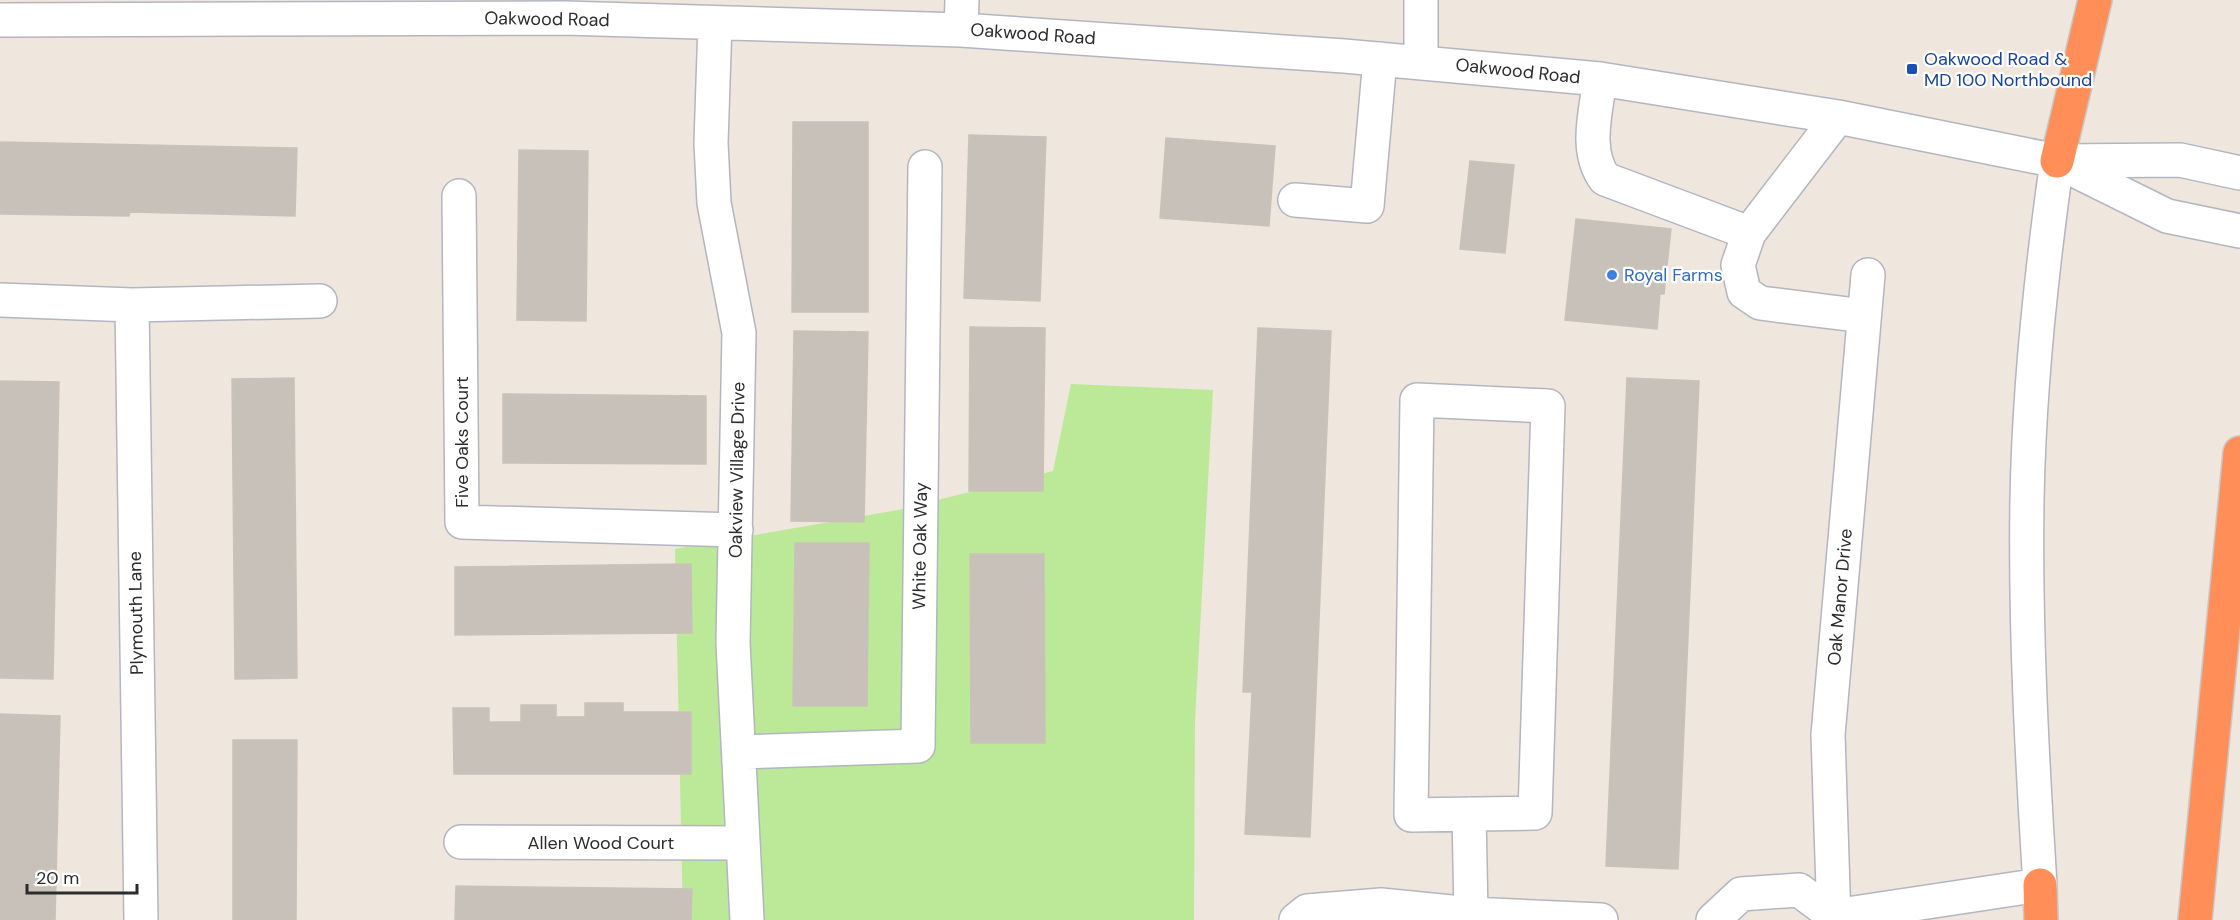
<svg xmlns="http://www.w3.org/2000/svg" width="2240" height="920" viewBox="0 0 2240 920" font-family="'DM Sans',sans-serif">
<style>
.green{fill:#bce997}
.building{fill:#c7c1b9;stroke:#cbc2b7;stroke-width:1.5}
.lines{fill:none;stroke-linecap:round;stroke-linejoin:round}
.minor-casing{stroke:#b2b6c1;stroke-width:36}
.highway-casing{stroke:#c8c8c8;stroke-width:36}
.minor{stroke:#fff;stroke-width:33}
.highway{stroke:#ff8e59;stroke-width:33}
.transit-dot{fill:#1a4fb4;stroke:#fff;stroke-width:2}
.shop-dot{fill:#3f7fe0;stroke:#fff;stroke-width:2}
.labels{text-anchor:middle;stroke-width:4.5;stroke-linejoin:round;paint-order:stroke}
.street-label{font-size:18px;fill:#2c2c2c;stroke:#fff}
.transit-label{font-size:18px;fill:#164399;stroke:#fff;text-anchor:start}
.shop-label{font-size:18px;fill:#366cbe;stroke:#fff;text-anchor:start}
</style>
<rect width="100%" height="100%" fill="#efe6de"/>
<path class="green" d="M1071,384L1213,390L1195,721L1194,920H683L675,549L898,510L1053,471Z"/>
<path class="building" d="M793,122H868V312H792Z
M969,135L1046,137L1040,301L964,298Z
M1166,138L1275,146L1269,226L1160,218Z
M0,142L297,148L295,216L130,212L129,216L0,214Z
M519,150L588,151L586,321L517,320Z
M1470,161L1514,165L1505,253L1460,249Z
M1576,219L1671,229L1664,294H1660L1657,329L1565,320Z
M970,327L1045,328L1043,491H969Z
M1258,328L1331,331L1310,837L1245,834L1252,692H1243Z
M794,331L868,332L864,522L791,521Z
M294,378L297,678L235,679L232,379Z
M1627,378L1699,381L1678,869L1606,866Z
M0,381L59,382L53,679L0,678Z
M503,394L706,396V464L503,463Z
M795,543H869L867,706H793Z
M970,554H1044L1045,743H971Z
M691,564L692,633L455,635V567Z
M585,703H623V712H691V774H454L453,708H489V722H521V705H556V717H585Z
M0,714L60,716L55,920H0Z
M233,740H297L296,920H233Z
M456,886L692,889L691,920H455Z"/>
<g class="lines">
<defs>
<path id="minor" d="M1421,0V61
M0,20L565,18L961,30L1344,56L1600,79L1838,117L2057,161L2180,160L2240,173
M715,23L711,143L714,203L739,333L733,643L747,920
M961,30L962,0
M1600,79C1596,112 1584,151 1605,179L1749,233
M1838,117L1749,233L1738,265L1744,292L1760,303L1864,316
M2064,165L2167,216L2240,231
M459,196L462,522L736,530
M1295,200L1367,206L1380,59
M0,300L132,305L320,301
M132,305L141,920
M1417,400L1548,406L1535,813L1411,815Z
M739,752L918,746L925,167
M1469,814L1471,914
M461,842L742,843
M1296,920L1307,911L1381,905L1471,914L1601,920
M1713,920L1741,894L1799,890L1834,916
M1829,920L1834,916L2040,885C2032,757 2025,628 2027,500C2029,386 2041,274 2057,161
M1834,920L1828,735L1868,275"/>
<path id="highway" d="M2057,161L2095,0
M2040,885L2041,920
M2195,920L2240,453"/>
</defs>
<use href="#minor" class="minor-casing"/>
<use href="#highway" class="highway-casing"/>
<use href="#minor" class="minor"/>
<use href="#highway" class="highway"/>
</g>
<rect class="transit-dot" x="1906" y="63" width="12" height="12" rx="3"/>
<circle class="shop-dot" cx="1612" cy="275" r="6"/>
<g class="labels">
<g class="street-label">
<text transform="translate(547 19) rotate(1)" y="6">Oakwood Road</text>
<text transform="translate(1033 34) rotate(4)" y="6">Oakwood Road</text>
<text transform="translate(1518 71) rotate(6)" y="6">Oakwood Road</text>
<text transform="translate(462 442) rotate(-90)" y="6">Five Oaks Court</text>
<text transform="translate(737 470) rotate(-89)" y="6">Oakview Village Drive</text>
<text transform="translate(920 546) rotate(-89)" y="6">White Oak Way</text>
<text transform="translate(1840 597) rotate(-85)" y="6">Oak Manor Drive</text>
<text transform="translate(136 613) rotate(-91)" y="6">Plymouth Lane</text>
<text x="601" y="849">Allen Wood Court</text>
</g>
<g class="transit-label">
<text x="1924" y="65">Oakwood Road &amp;<tspan x="1924" dy="21">MD 100 Northbound</tspan></text>
</g>
<g class="shop-label">
<text x="1624" y="281">Royal Farms</text>
</g>
</g>
<path d="M27 884v9h110v-9" fill="none" stroke="#2c2c2c" stroke-width="3"/>
<text x="36" y="884" font-size="18" fill="#2c2c2c" stroke="#ffffff" stroke-width="4.5" paint-order="stroke">20 m</text>
</svg>
